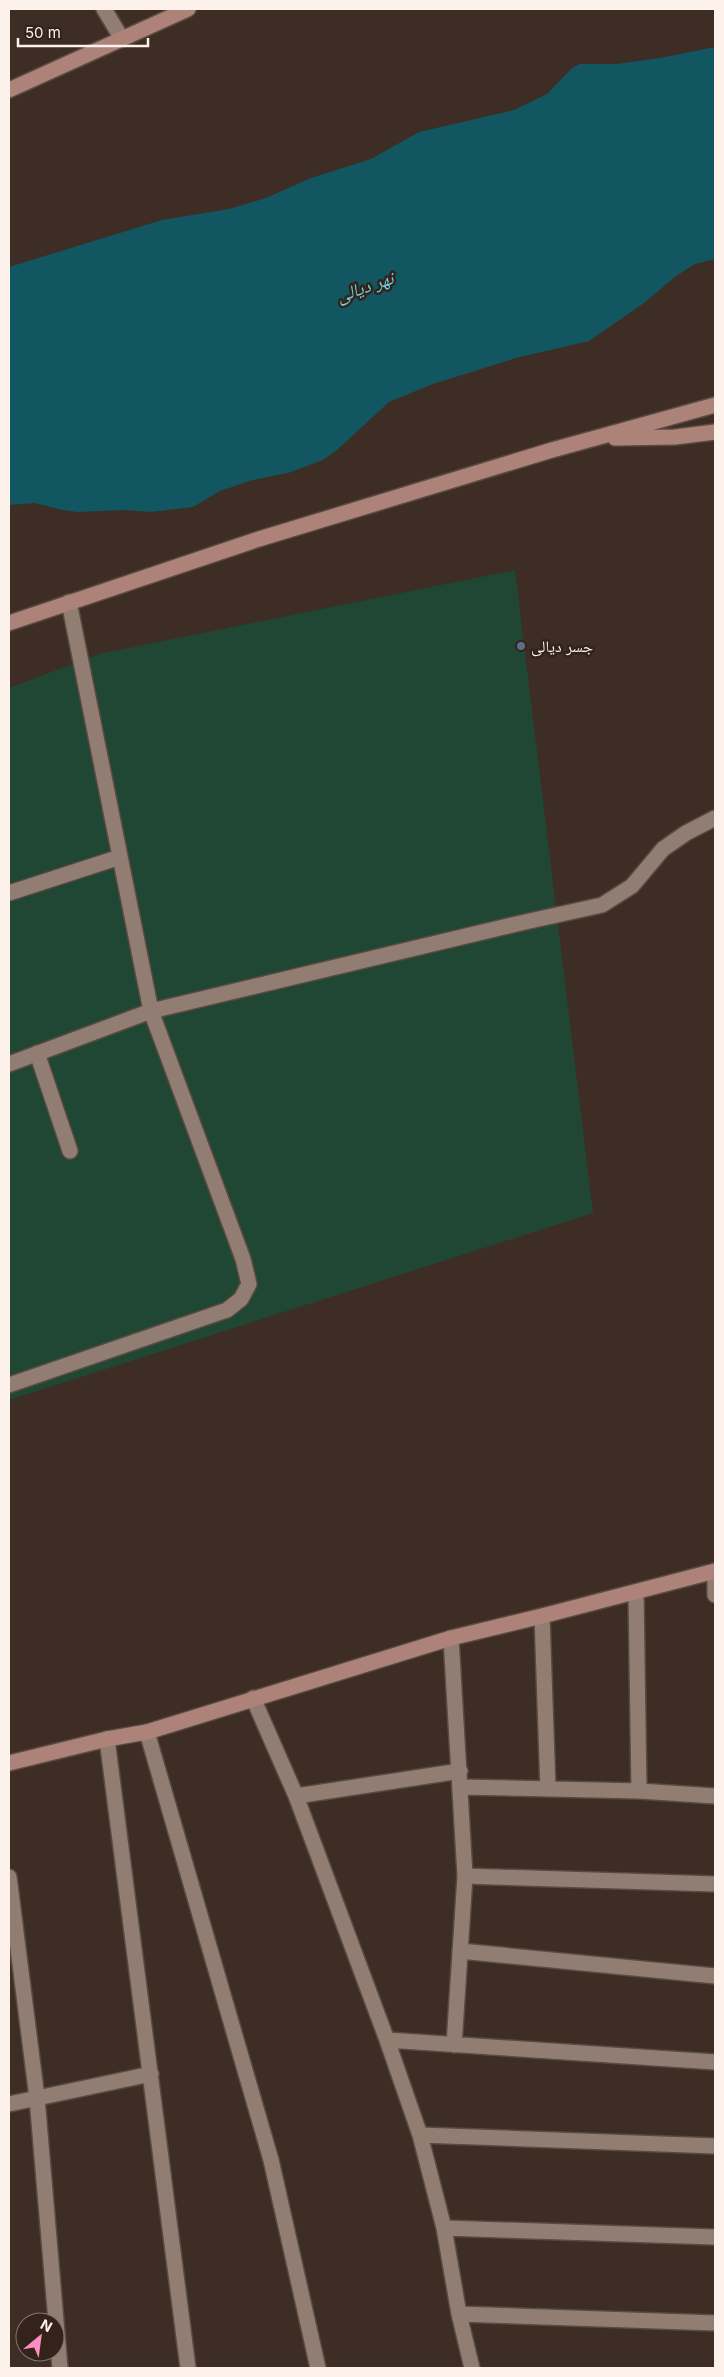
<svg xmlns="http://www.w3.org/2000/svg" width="724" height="2377" viewBox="0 0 724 2377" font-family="Inter,'Noto Naskh Arabic',sans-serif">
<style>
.green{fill:#204734}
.water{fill:#115660}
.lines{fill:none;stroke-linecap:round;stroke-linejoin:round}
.street-casing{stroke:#594a42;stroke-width:18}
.secondary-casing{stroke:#594a42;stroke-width:18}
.street{stroke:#927d72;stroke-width:15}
.secondary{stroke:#ad8279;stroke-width:15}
.service-dot{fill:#5c6f8a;stroke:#34231a;stroke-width:2}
.labels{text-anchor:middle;stroke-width:5;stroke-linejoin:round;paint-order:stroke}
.poi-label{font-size:16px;fill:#fdf1eb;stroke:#34231a;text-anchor:start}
.water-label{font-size:18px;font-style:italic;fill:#6cd0e1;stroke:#34231a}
</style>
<rect width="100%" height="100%" fill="#3e2d24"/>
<path class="green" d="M515,570L593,1213L9,1400V688L99,654Z"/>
<path class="water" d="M715,47V259L695,264L676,276L644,303L589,341L516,358L433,384L389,402L337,450L323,460L288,473L253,480L220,491L193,507L151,512L125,510L78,512L62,510L35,503L9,505V267L162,220L229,209L266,198L311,178L371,159L419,132L514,110L547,94L572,68L580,64H616L660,58Z"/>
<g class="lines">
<defs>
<path id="street" d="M104,9L122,39
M9,893L120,857
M37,1053L70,1151
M9,1064L151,1011L525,922L602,905L632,886L663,849L686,833L715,818
M9,1385L227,1310L241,1299L249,1284L243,1259L151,1011L69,602
M715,1571V1595
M636,1592L639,1791
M542,1616L548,1789
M451,1638L465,1876L454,2045
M253,1698L296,1796L387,2040L420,2135L444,2228L459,2314L472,2368
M147,1732L271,2160L318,2368
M107,1739L188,2368
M461,1787L639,1791L715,1796
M296,1796L460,1771
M465,1876L715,1884
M9,1877L37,2098L60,2368
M460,1951L715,1976
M387,2040L715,2062
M9,2104L151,2074
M420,2135L715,2146
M444,2228L715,2237
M459,2314L715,2323"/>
<path id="secondary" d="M9,90L188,9
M615,438L675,437L715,432
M9,623L259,539L552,450L715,405
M9,1763L107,1739L147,1732L451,1638L542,1616L715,1571"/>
</defs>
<use href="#street" class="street-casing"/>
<use href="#secondary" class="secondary-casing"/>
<use href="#street" class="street"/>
<use href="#secondary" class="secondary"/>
</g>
<circle class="service-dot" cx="521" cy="646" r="5"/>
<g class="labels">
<g class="poi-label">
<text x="531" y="652">جسر ديالى</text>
</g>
<g class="water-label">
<text transform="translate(365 287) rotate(-19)" y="6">نهر ديالى</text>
</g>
</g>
<rect width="724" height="2377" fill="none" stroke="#fdf1eb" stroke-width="20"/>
<g transform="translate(40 2337) rotate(29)"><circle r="24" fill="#34231a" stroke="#84756e"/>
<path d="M0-4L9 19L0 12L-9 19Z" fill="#fb8fc4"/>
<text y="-8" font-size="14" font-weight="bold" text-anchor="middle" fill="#fdf1eb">N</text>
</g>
<path d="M18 38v8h130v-8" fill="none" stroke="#fdf1eb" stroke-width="2.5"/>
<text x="25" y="38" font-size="15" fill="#fdf1eb" stroke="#34231a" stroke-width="4" paint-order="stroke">50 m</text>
</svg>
